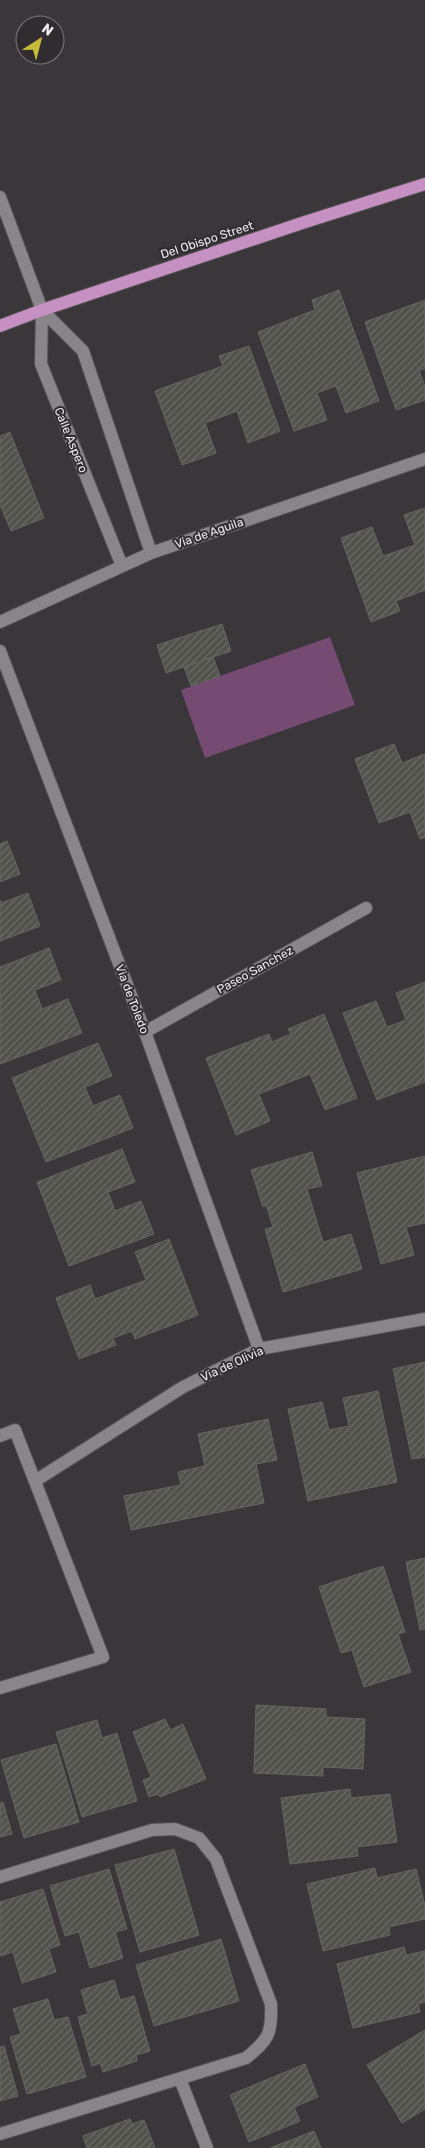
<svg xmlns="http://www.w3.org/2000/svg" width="425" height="2148" viewBox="0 0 425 2148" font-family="Rubik,sans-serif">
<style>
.grass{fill:#764b73}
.building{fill:url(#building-hatch);stroke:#666661}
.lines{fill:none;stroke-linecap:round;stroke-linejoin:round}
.minor-casing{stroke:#565456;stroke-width:14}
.major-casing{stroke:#565456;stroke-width:14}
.minor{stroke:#898589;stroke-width:12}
.major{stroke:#c690c2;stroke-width:12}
.labels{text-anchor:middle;stroke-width:4;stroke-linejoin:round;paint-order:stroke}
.street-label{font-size:12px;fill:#eeecee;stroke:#302c2f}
</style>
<defs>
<pattern id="building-hatch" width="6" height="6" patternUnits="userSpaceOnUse" patternTransform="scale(1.25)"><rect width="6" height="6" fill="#52524d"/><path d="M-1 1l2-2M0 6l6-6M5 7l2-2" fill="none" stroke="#6b6b67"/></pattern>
</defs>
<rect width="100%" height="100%" fill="#3a363a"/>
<path class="grass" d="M330,637L355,705L205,758L181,690Z"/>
<path class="building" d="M339,290L379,401L346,413L336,386L317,393L327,420L294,431L258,332L315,310L312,300Z
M425,300V368L419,371L425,386V400L396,410L365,322Z
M249,346L280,431L248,443L237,411L205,423L216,453L182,465L155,391L223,366L219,356Z
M10,432L44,518L11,531L0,505V436Z
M425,508V590L396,601L400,611L371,622L341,538L372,527L383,556L415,545L404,515Z
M222,624L231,651L166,673L157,645Z
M213,657L220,676L191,686L184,667Z
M394,744L402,763L425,754V837L420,839L410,812L379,823L355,759Z
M7,841L20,874L0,882V844Z
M28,893L40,926L0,941V900L1,903Z
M49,948L61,980L35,990L42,1009L68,999L82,1033L0,1064V967Z
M425,982V1082L377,1100L343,1013L376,1001L387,1027L406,1020L396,993Z
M324,1014L357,1098L325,1110L310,1074L259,1094L270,1121L236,1135L206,1058L269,1034L272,1042L291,1034L288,1029Z
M98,1043L112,1076L85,1087L93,1106L120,1095L133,1128L46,1162L12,1078Z
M122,1149L135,1182L108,1192L115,1211L141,1201L154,1234L69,1266L37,1182Z
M312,1152L322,1186L307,1189L323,1242L351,1234L362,1269L283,1292L265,1229L273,1227L266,1205L263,1207L251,1170Z
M425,1156V1223L406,1227L414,1255L381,1264L357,1173Z
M169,1239L198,1315L135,1339L132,1331L113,1338L116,1345L79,1359L56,1298L90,1285L95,1299L146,1280L135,1252Z
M425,1362V1457L412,1459L393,1369Z
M378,1391L397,1482L308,1501L288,1409L322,1402L329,1430L349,1426L343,1398Z
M268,1419L277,1460L256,1464L264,1503L131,1530L124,1496L181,1485L178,1472L205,1466L198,1434Z
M425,1558V1629L420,1630L406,1562Z
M383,1566L405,1632L398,1634L411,1672L364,1687L352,1650L341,1653L319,1587Z
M256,1705L326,1709V1717L365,1719L363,1769L323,1767V1776L254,1773Z
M165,1719L170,1730L183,1724L206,1779L160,1797L158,1794L149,1797L143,1780L151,1777L133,1732Z
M97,1720L102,1738L117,1733L137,1801L82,1817L56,1732Z
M56,1744L79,1822L24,1838L1,1760Z
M350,1789L351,1798L390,1794L397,1842L357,1847L358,1856L290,1864L281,1798Z
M3,1802L12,1834L0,1837V1803Z
M174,1849L199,1935L140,1952L115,1865Z
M375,1868L377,1878L416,1869L425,1906V1919L389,1927L390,1935L323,1951L307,1884Z
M109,1869L127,1929L115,1932L123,1958L90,1968L79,1932L65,1936L50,1886Z
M43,1889L60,1945L49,1949L56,1972L22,1983L13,1952L0,1956V1902Z
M221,1939L239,2001L154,2026L136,1965Z
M404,1947L406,1955L425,1951V2002L418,2004L420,2012L353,2028L337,1964Z
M114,1980L120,2000L134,1996L150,2051L136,2055L137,2061L103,2072L100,2063L92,2066L78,2017L88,2014L81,1990Z
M48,1999L54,2020L68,2017L86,2077L27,2094L10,2037L21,2034L13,2009Z
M425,2030V2109L402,2123L367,2065Z
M4,2046L18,2096L0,2101V2047Z
M305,2064L318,2097L294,2107L300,2121L249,2142L230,2095Z
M130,2119L132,2124L144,2120L155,2148H87L83,2136Z
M314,2131L321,2148H270Z"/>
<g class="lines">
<defs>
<path id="minor" d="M0,197L42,310L41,364L122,566
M42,310L83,351L151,553
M0,622L151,553L425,459
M0,651L145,1032L259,1349
M145,1032L366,908
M0,1436L15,1430L103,1657L0,1688
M35,1481L183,1387L259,1349L425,1319
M0,1877L152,1830L175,1829L199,1838L216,1859L271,2004C272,2034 269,2039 246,2058L0,2134
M180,2079L207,2148"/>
<path id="major" d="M0,326L42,310L302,223L425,184"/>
</defs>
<use href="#minor" class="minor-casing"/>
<use href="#major" class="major-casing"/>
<use href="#minor" class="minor"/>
<use href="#major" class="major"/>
</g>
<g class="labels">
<g class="street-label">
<text transform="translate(207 240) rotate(-18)" y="4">Del Obispo Street</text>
<text transform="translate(71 440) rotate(68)" y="4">Calle Aspero</text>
<text transform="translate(209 533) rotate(-19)" y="4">Via de Aguila</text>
<text transform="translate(255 970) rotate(-29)" y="4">Paseo Sanchez</text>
<text transform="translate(132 999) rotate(69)" y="4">Via de Toledo</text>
<text transform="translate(232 1364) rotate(-25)" y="4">Via de Olivia</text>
</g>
</g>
<g transform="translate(40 40) rotate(36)"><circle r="24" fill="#302c2f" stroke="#7c797b"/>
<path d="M0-4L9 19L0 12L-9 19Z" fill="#c6bc3c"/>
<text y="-8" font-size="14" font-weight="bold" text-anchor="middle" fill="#eeecee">N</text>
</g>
</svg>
